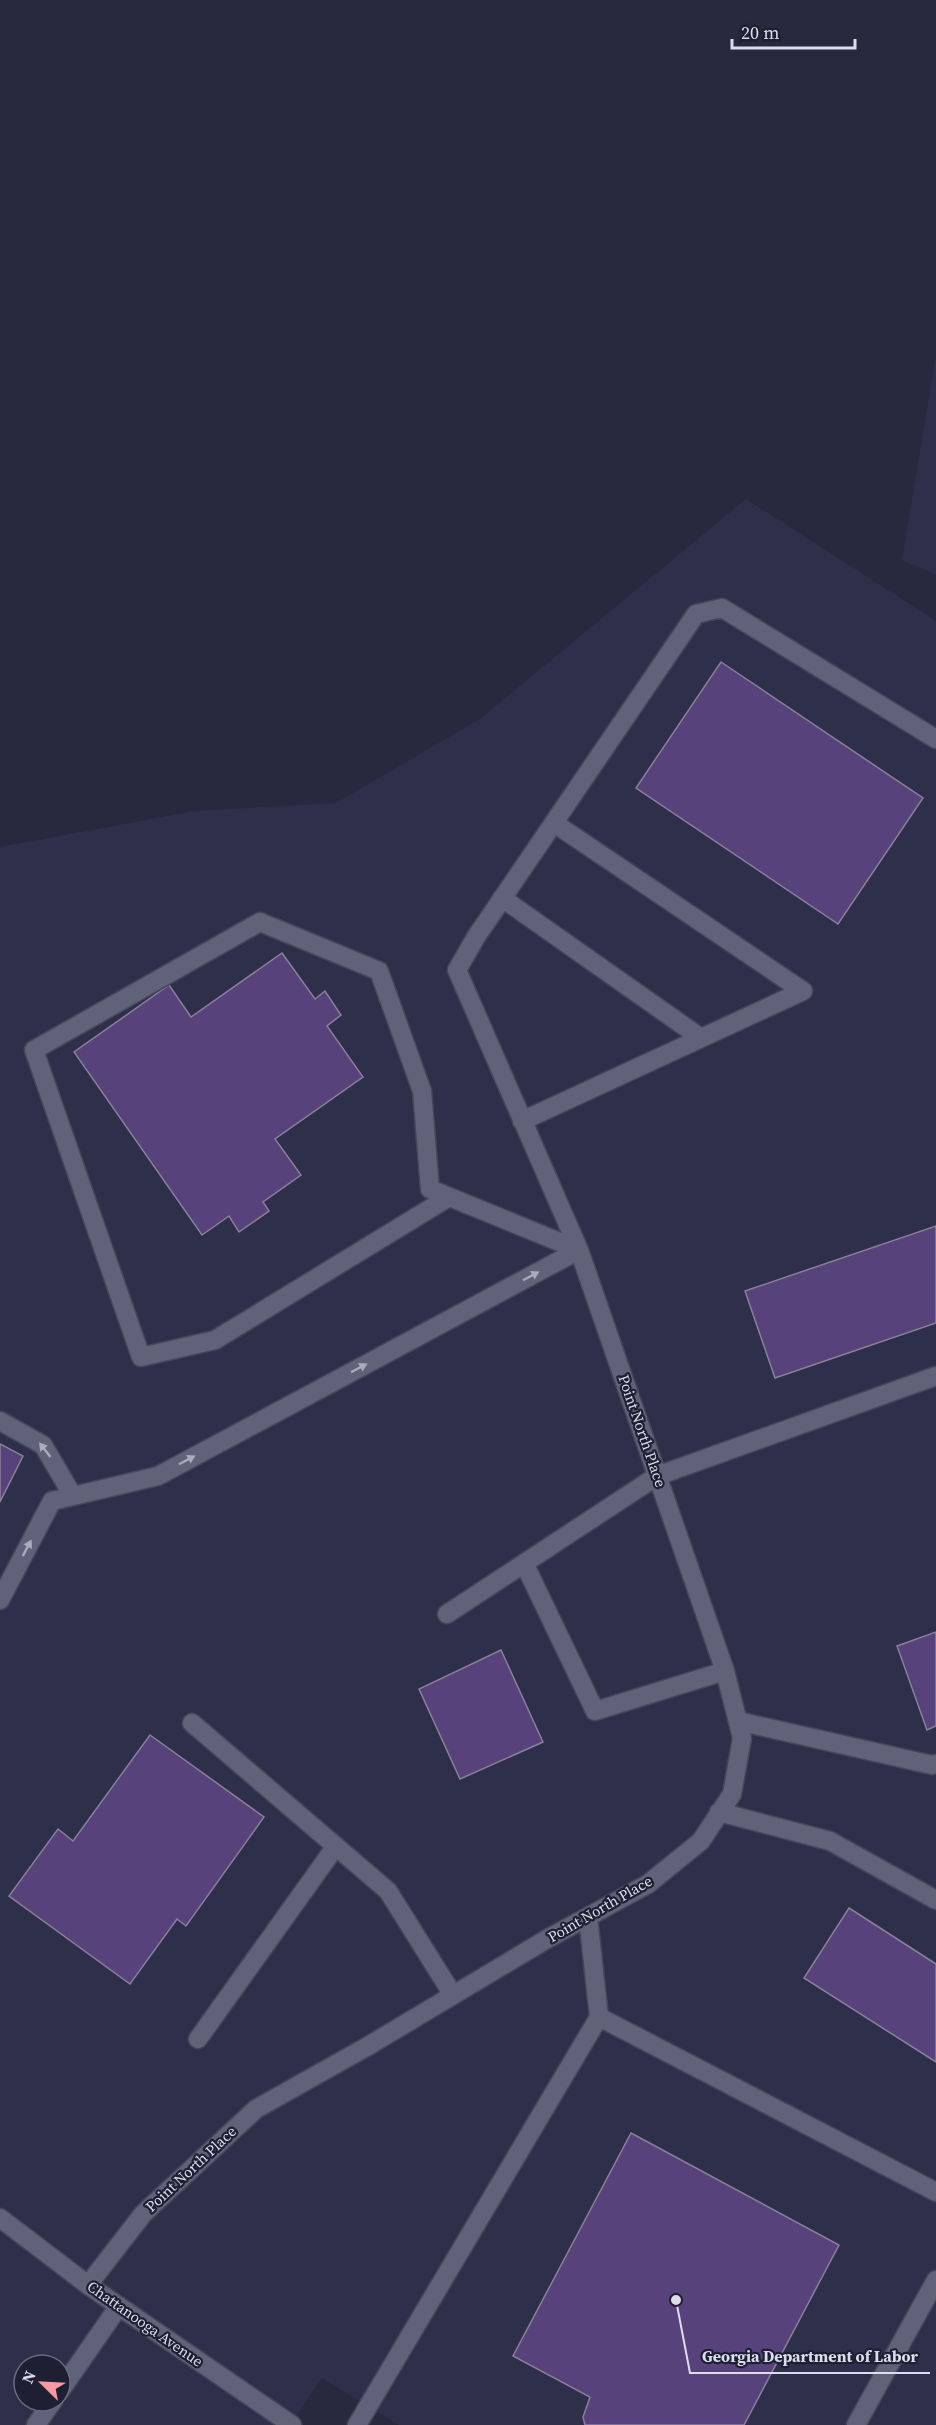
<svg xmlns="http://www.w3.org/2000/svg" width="936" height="2425" viewBox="0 0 936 2425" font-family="'Source Serif 4',serif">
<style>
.built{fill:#2e2f4b;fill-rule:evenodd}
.building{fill:#58427b;stroke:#898099;stroke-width:1.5}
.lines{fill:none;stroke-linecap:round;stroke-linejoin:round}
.minor-casing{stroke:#464658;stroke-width:21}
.minor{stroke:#60627a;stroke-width:18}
.oneway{fill:#aaacbe}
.labels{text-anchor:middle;stroke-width:4.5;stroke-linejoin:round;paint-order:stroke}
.street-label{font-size:15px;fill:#dbddeb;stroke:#1f1f34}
.leader{fill:none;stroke:#dbddeb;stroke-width:2}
.callout-dot{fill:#dbddeb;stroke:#1f1f34;stroke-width:2}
.callout-label{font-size:16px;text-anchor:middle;font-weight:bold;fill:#dbddeb;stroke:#1f1f34;stroke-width:4.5;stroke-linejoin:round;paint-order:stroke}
</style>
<rect width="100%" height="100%" fill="#28293e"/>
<path class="built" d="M936,355V575L902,560Z
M746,499L936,621V2425H399L322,2378L290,2425H0V847L194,811L336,803L480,719ZM24,2365H60V2401H24Z"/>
<path class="building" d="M721,662L923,798L838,924L636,788Z
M282,953L315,999L325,991L341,1015L327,1026L363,1077L275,1139L301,1175L263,1202L269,1211L239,1232L229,1216L202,1235L74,1052L169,985L191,1017Z
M936,1226V1323L775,1378L745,1291Z
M0,1444L23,1456L0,1502Z
M936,1632V1726L927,1730L897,1646Z
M501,1650L543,1742L460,1779L419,1689Z
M150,1735L264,1817L186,1926L177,1919L130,1984L9,1896L58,1829L73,1841Z
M849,1908L936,1964V2062L804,1978Z
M631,2133L839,2245L744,2425H585L583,2417L590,2397L513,2356Z"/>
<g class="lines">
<defs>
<path id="minor" d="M502,898L701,1038
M522,1121L803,991L554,823
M449,1197L215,1340L141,1357L34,1050L260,922L379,971L422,1091L430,1189L579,1250
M0,1421L43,1445L73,1496
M524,1563L595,1711L725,1671
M0,1600L52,1501L158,1476L579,1250
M447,1614L657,1476L936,1376
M738,1721L932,1765L936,1764
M192,1723L388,1891L453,1995
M719,1812L830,1841L936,1900
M599,2017L936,2192
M198,2039L336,1846
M0,2218L88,2285L292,2425
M88,2285L143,2214L256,2109L368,2046L547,1939L648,1884L701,1841L732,1794L742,1738L725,1671L579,1250L457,970L476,937L696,614L722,608L936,739
M60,2391L119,2306
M36,2425L53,2401
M357,2425L599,2017L588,1917
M856,2425L936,2280"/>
</defs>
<use href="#minor" class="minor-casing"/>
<use href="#minor" class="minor"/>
</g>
<defs><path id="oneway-solid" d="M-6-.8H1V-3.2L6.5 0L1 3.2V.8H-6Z" transform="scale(1.5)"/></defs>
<g class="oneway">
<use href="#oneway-solid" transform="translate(531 1276) rotate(-28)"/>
<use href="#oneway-solid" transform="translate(359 1368) rotate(-28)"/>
<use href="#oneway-solid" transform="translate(45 1450) rotate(-128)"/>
<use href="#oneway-solid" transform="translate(187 1460) rotate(-28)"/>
<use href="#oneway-solid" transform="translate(27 1548) rotate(-62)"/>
</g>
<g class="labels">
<g class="street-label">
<text transform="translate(642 1431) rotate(71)" y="5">Point North Place</text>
<text transform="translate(600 1909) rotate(-30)" y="5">Point North Place</text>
<text transform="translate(191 2169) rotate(-43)" y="5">Point North Place</text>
<text transform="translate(145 2324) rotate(35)" y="5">Chattanooga Avenue</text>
</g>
</g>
<path class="leader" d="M676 2300L690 2373H930"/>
<circle class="callout-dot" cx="676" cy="2300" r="6"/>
<g class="callout-label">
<text x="810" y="2362">Georgia Department of Labor</text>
</g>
<g transform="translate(42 2383) rotate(294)"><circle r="28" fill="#1f1f34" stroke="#6a6b7d" stroke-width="1.5"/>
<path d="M0-4.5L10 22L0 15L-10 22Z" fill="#f49aa0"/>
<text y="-9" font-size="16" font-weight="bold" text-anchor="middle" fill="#dbddeb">N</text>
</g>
<path d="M732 39v9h123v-9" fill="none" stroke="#dbddeb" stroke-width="3"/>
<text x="741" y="39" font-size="18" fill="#dbddeb" stroke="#1f1f34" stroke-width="4.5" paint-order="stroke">20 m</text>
</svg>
